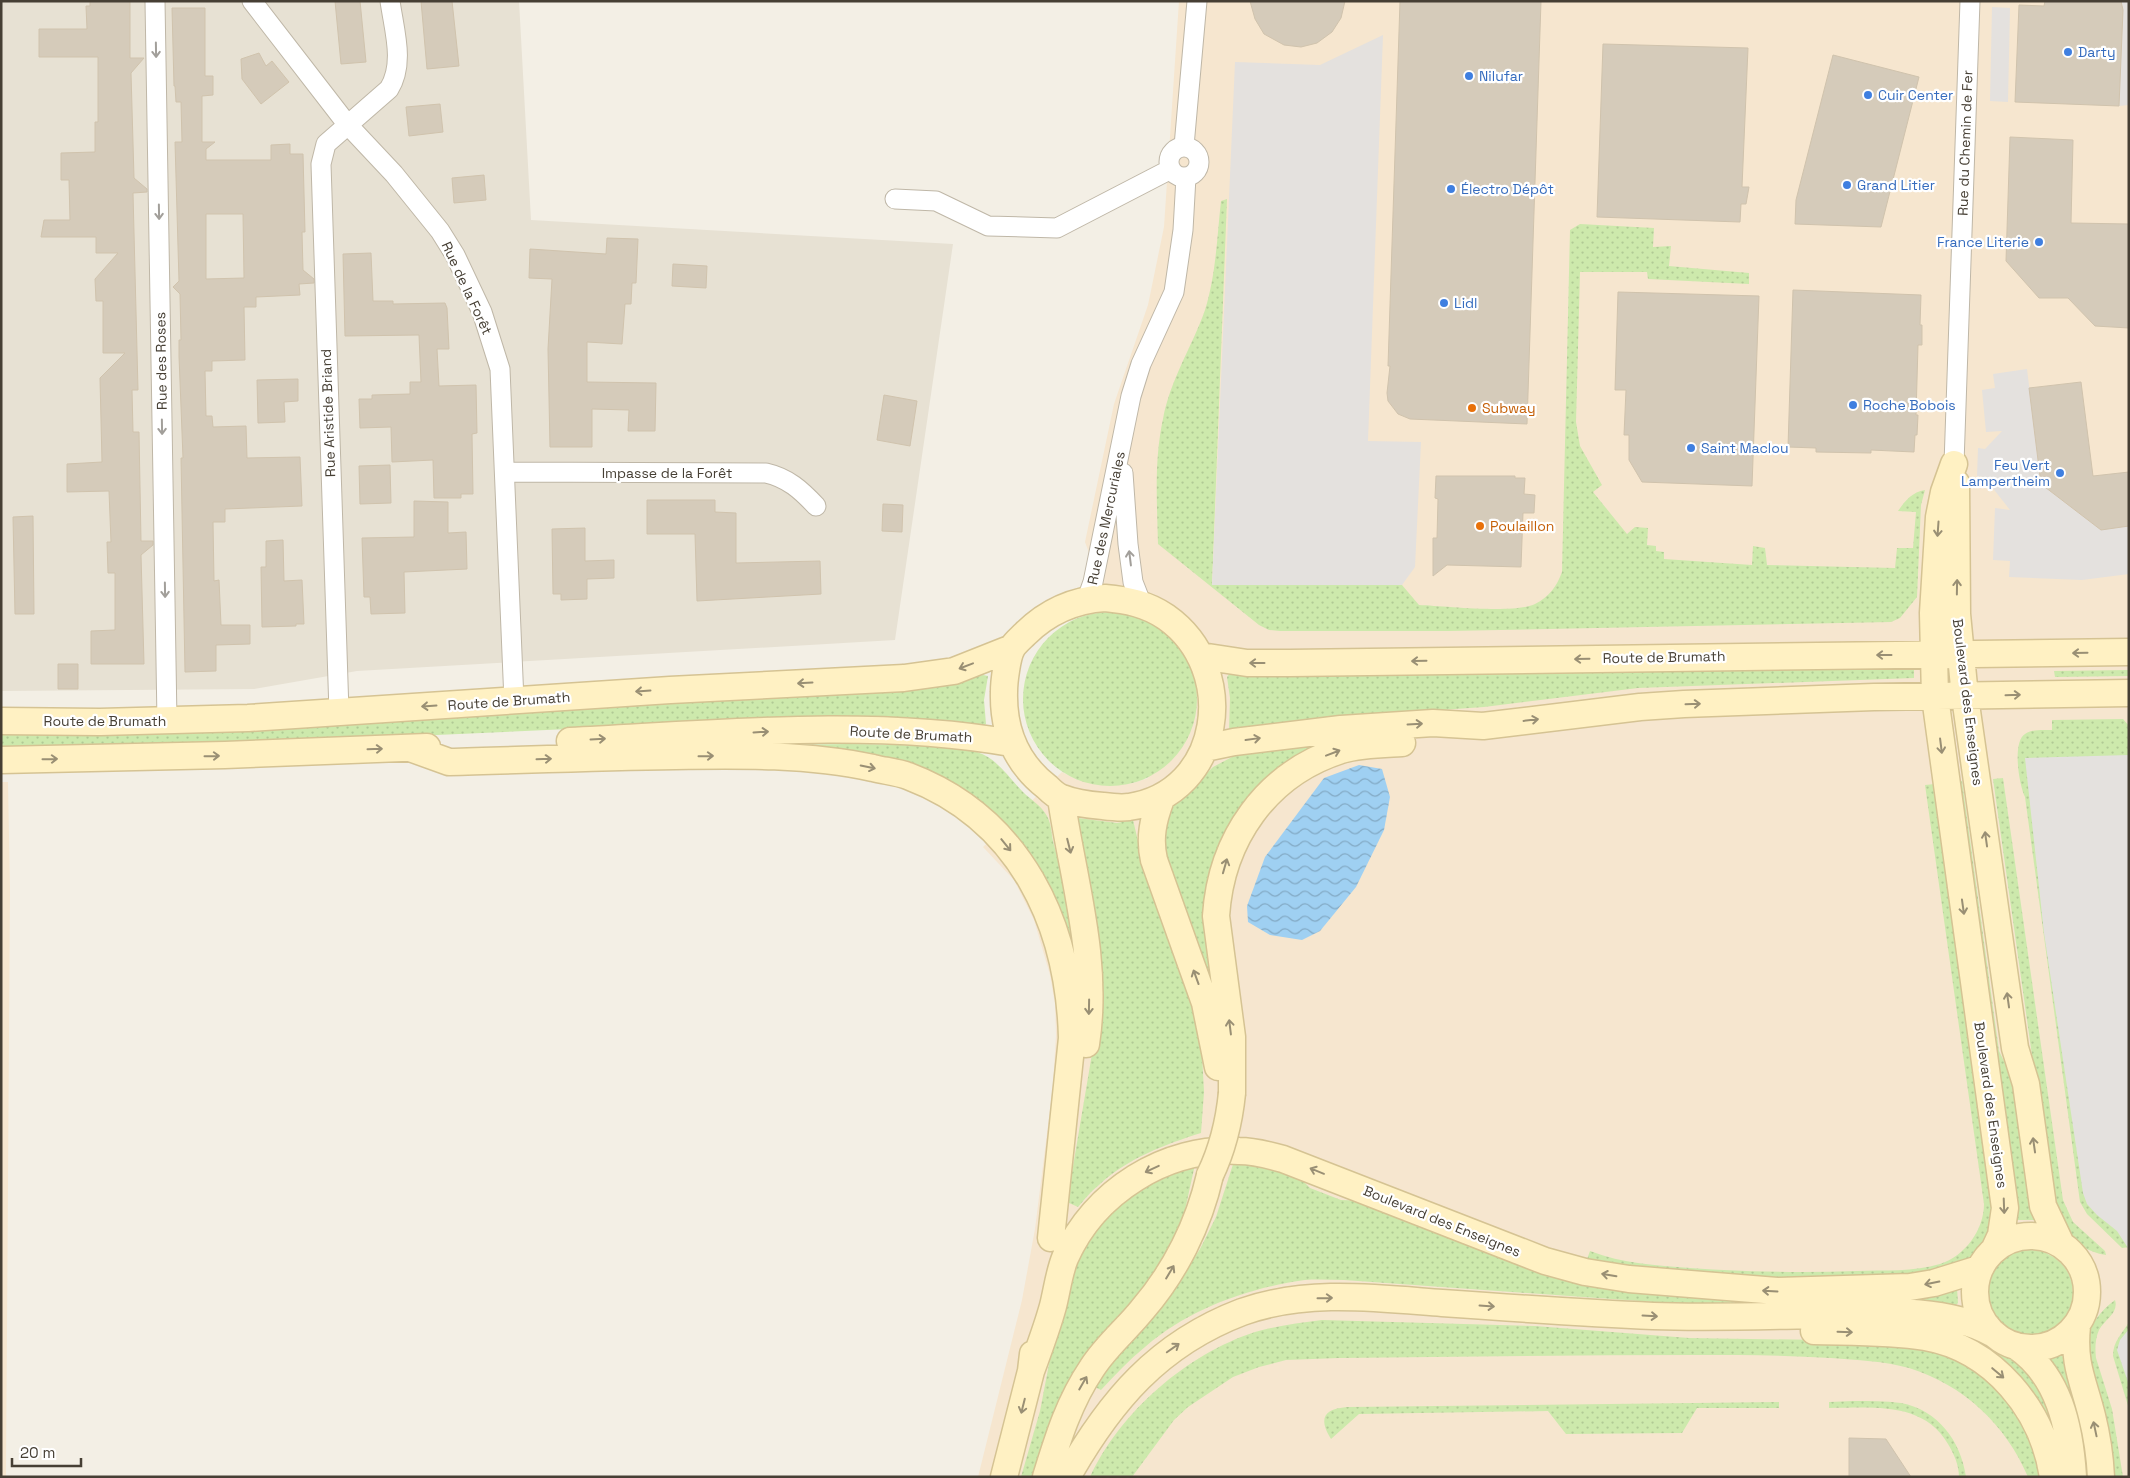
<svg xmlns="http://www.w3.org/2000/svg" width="2130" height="1478" viewBox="0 0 2130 1478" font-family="'Space Grotesk',sans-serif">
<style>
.residential{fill:#e7e1d3}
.commercial{fill:#f6e6cf}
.grass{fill:url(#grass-dots)}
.parking{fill:#e4e1de}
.water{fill:url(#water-waves)}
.building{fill:#d5cbba;stroke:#d0c3ad;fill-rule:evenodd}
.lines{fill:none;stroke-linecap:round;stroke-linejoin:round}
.street-casing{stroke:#bfb7a7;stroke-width:21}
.secondary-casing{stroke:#d5c393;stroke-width:29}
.street{stroke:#fff;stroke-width:19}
.secondary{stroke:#fff1c3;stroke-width:26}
.secondary-bridge-casing{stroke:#d5c393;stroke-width:29;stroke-linecap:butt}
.secondary-bridge{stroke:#fff1c3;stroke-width:26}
.oneway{stroke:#a29f9a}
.oneway2{stroke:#998f74}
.shop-dot{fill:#3f7fe0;stroke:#fff;stroke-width:2}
.food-dot{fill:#e8710a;stroke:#fff;stroke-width:2}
.labels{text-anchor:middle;stroke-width:4.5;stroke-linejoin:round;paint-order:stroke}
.shop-label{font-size:14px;fill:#366cbe;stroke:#fff;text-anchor:start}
.street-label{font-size:14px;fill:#463f34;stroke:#fff}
.food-label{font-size:14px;fill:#c56008;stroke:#fff;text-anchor:start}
</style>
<defs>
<pattern id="grass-dots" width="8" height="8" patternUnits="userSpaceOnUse" patternTransform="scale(1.25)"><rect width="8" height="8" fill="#cde9ac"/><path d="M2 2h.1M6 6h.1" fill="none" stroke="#b1c995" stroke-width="1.8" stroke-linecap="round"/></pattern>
<pattern id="water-waves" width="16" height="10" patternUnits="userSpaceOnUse" patternTransform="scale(1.25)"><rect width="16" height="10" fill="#9fd0f2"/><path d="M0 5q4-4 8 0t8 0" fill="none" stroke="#83aac5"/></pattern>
</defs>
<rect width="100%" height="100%" fill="#f3efe5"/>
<path class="residential" d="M1,1H519L531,220L953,244L895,640L357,671L254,689L1,691Z"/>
<path class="commercial" d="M1179,1H2129V1477H978L1022,1300L1035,1229L1053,1085L1056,1035L1055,1004L1050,975L1034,920L1014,880L983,847L1062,772L1078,780L1099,785L1133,783L1148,778L1124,614L1111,612L1085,542L1114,404L1148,305L1164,227Z
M1,782H8L10,890L6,1477H1Z"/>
<path class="grass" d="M1227,199L1212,585H1402L1419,605C1445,606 1514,614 1535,604C1549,597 1557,586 1562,572L1570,230L1580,224L1654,228L1653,247L1671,246L1669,266L1749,273V284L1648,279L1647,272H1580L1576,422L1580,446L1602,485L1593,492L1627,534L1635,527L1648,528L1647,545L1656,546V551L1664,552V559L1752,565L1753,546L1765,548L1767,565L1895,568L1897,548H1913L1916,512L1898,511C1905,501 1912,492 1925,490L1921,505L1917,597L1900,618L1891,622L1449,631H1280L1269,630L1259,625L1158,544C1157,503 1154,460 1163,419C1170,380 1192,347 1205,310C1216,275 1217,237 1221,201Z
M1023 699a87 87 0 1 1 174 0a87 87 0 1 1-174 0Z
M1914,666V678L1638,688L1484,707L1326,718L1229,730L1230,698L1227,677L1230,673Z
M2129,670V676L2055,677L2054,671Z
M983,675L988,676L984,700L986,724L983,726L591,728L256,743L1,747V734L321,726L779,696L958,681Z
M2123,719L2129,726V1247L2122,1248L2087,1214L2080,1202L2025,797C2019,785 2012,742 2025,734C2032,729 2043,730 2052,730V720Z
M1324,743L1244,809L1218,987L1211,989L1162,854L1165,810L1182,798L1213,767L1232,757L1248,752Z
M848,744C879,744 909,745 940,747C952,748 965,748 977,752C998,759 1008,777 1023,792C1031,800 1041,805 1047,816C1052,825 1051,835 1054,845C1065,886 1074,926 1075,968L1016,838L1001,821L984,807L770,745Z
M2003,778L2063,1200L2073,1222L2105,1251L2106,1255C2069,1249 2060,1222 2051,1190L1993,779Z
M1957,781H1962L1999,1051L2015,1083L2035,1219L2034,1220H2015Z
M1935,784L1994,1208C1993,1216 1992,1225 1989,1232C1981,1254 1957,1268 1936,1276L1795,1284L1586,1262L1590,1251C1623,1264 1656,1265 1690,1268C1746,1272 1801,1273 1857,1271C1883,1270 1914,1272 1940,1264C1965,1256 1984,1230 1984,1204L1925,785Z
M1078,818L1117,823L1133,820L1147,879L1188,995L1197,1027L1202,1054L1204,1092L1201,1133C1166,1144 1126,1159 1099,1185C1091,1191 1084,1200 1078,1207L1067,1202L1095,1036L1073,824Z
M1236,1155L1290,1168L1310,1188L1341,1200L1369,1201L1544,1270L1957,1288L1958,1303L1956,1305L1899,1298L1682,1304L1344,1280C1331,1280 1318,1279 1305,1280C1248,1288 1189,1309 1145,1347C1129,1360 1115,1375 1101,1390L1095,1387L1110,1361L1180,1280L1200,1249L1216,1217Z
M1196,1160L1181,1228L1039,1477H1021L1040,1411L1059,1312L1071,1263L1113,1205Z
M1987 1293a43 43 0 1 1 86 0a43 43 0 1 1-86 0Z
M2115,1300C2119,1313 2105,1319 2099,1330C2095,1339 2095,1349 2096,1358L2112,1409L2123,1477H2112L2085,1345C2090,1325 2099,1312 2115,1300Z
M1322,1320L1535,1326L1689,1338L1885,1341L1958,1355L2015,1402L2045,1477H2028C2006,1425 1964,1385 1909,1368C1884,1361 1857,1360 1831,1358C1785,1355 1740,1355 1695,1355C1576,1355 1457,1357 1339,1358L1286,1360L1259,1367L1233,1377L1188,1407L1174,1420L1132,1477H1090C1120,1412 1187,1354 1255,1332C1276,1326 1299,1323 1322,1320Z
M2129,1322V1409L2113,1356C2113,1341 2122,1334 2129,1322Z
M1885,1324L1962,1333L2015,1360L2043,1389L2059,1441L2028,1396Z
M2059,1355L2064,1357L2084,1427L2090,1477H2084L2049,1360Z
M1854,1401C1869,1401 1885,1401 1901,1403C1938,1410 1961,1441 1966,1477H1959C1959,1465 1954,1454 1948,1444C1923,1401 1872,1408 1829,1408V1402Z
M1779,1402V1408H1697L1682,1433L1566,1434L1548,1411L1359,1414L1331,1439C1318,1418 1324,1409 1347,1407Z"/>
<path class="parking" d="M2121,1H2129V105L2119,106L2123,11Z
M1992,7L2010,8L2008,102L1990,101Z
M1383,35L1368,441L1421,442L1415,567L1402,585H1212L1235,62L1320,65Z
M2027,369L2041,484L2101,530L2129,526V574L2082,580L2009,577L2010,561L1993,560L1995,508L2010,510L1984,477L1977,476L1978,448L1985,449L2002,431L1986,432L1982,390L1995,388L1993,374Z
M2129,755V1248H2128L2117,1231L2097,1215L2087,1204L2083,1193L2044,933L2025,758Z
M2129,1329V1385L2117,1350L2120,1340Z"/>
<path class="water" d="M1359,765L1382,769L1390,797L1384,830L1356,887L1320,931L1302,940L1270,935L1248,922L1247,906L1265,857L1324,778Z"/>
<path class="building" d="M90,1H130V58H144L131,73L134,178L147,189V192L133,193L138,390H132L133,432H139L141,541H153V545L141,555L144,664H91V631L115,630V573H108L107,542H111L109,491L67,492V464L102,462L100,378L125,353H103V301H96L95,279L118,253H96V237H41L44,220H70L69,180H61V153L95,152V122H98V57H39V29H87L86,6H90Z
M335,1H360L366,62L341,64Z
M421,1H452L459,66L427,69Z
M1250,1H1345L1341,18L1332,32L1317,43L1301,47L1284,45L1264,34L1255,19Z
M1400,1H1541L1527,424L1410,419L1398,414L1388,401L1387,393L1390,366H1388Z
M2045,1H2121L2123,10L2119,106L2015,102L2019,5L2044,6Z
M172,8H205V76H213V95L202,96V142H215L206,149V160H271V145L290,144V154H303L305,232H302L303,270L314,279V283L299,284L300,295L256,297V307H244L245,360L212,361V371H205L206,416H212L213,427L246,426L247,458L300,457L302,506L225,509V522H213L214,581L219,580L221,625H250V644L216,645V671L185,672L181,458H183L179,356V340H181L180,294L173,287L179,281L175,142H182L181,102H176L175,86H174ZM206,214H243L244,278L206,279Z
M1603,44L1748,48L1742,187H1749L1746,204H1741L1740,222L1597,217Z
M259,53L266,66L272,61L289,82L261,104L242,79L241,59Z
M1833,55L1919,77L1881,227L1795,224L1796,200Z
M440,104L443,132L409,136L406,107Z
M2010,137L2073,140L2071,223L2129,224V328L2095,326L2068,298H2039L2006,261Z
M484,175L486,200L454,203L452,178Z
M607,238L638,239L636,283H632L631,304H625L622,344L587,342V382L656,383L655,431H628L629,410L592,409V447H550L548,349L552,279L529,278L530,249L606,254Z
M371,253L373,301H393V304L445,303L447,308L449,349H437L439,386L476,385L477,433L472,434L473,494H461V498H434L433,460L392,462L391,427L360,428L359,399H372V395L410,394V382H421L419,335L345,336L343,254Z
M673,264L707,266L706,288L672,286Z
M1793,290L1921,295L1920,325H1922V345H1918L1916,415H1918L1917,435H1915L1914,452L1871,450V453L1816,452V448L1788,447Z
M1618,292L1759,296L1752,486L1642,482L1629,460V435H1624L1626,390H1615Z
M298,379V401L284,402L285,422L258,423L257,380Z
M2081,382L2093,476L2129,472V526L2101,530L2041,484L2029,388Z
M884,395L917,401L910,446L877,440Z
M390,465L391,503L360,504L359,466Z
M1436,476H1515V478H1525L1524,494L1535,495L1534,513H1523L1521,567L1447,565L1433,576V538H1437L1438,499L1435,498Z
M647,500H715V512L736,513V563L820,561L821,594L697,601L695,534H647Z
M414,501L448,502V533L466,532L467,569L404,572L405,613L371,614L370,597H364L362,538L414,537Z
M883,504L903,505L902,532L882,531Z
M33,516L34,614H15L13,517Z
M585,528V561L614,560V578L587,579V599L561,600V594H553L552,529Z
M283,540L284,581L302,580L304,624H296V626L262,627L261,567H266V541Z
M58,664H78V689H58Z
M1849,1438L1886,1439L1911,1477H1849Z"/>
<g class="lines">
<defs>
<path id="street" d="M155,1L167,721
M252,1L347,124L394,174L440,231L455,255L482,312L500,369L514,701
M1184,146L1197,1
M1169 162a15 15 0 1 1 30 0a15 15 0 1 1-30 0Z
M895,199L936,201L988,226L1057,228L1171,169
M1954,464L1970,1
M506,472L766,473C788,478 801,490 816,506
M1123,473L1128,544L1133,582L1142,605
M1087,599L1093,582L1131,396L1141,364L1174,292L1183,230L1186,177
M339,712L321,164L326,144L389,89C405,63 394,30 390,1"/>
<path id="secondary" d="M1954,464L1944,492L1939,517L1933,613L1935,697L2005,1208L2001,1235L1995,1248
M1956,483L1957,614L1965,697L2015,1048L2026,1084L2043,1206L2060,1242
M1105,598C1127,600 1147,604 1166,617C1240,669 1223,793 1129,807C1121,808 1111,807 1103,806C1090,805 1074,803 1062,798C1056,796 1051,791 1047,787C1016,763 1003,730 1004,692C1004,682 1007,657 1012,648C1015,643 1021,638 1025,634C1048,611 1074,600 1105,598Z
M1201,656L1247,663H1290L2129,652
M1,721L100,722L248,718L670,690L904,678L954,671L1012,648
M570,741C712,734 872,718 1011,743
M410,748L449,762C524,760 600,757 675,756C741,755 809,754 873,768C885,771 897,772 908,776C1021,819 1069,924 1072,1038L1051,1238
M1205,748L1234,742L1341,729L1433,723L1483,726L1640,707L1684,704L1874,697L2129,693
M1,760L225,755L427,747
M1061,798C1073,880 1099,960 1086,1044
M1161,799C1153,820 1149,838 1154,860L1205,1003L1218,1067
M1232,1093V1037L1216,916C1221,839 1266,774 1341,750C1360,744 1382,744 1402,743
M1975 1292a56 56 0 1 1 112 0a56 56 0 1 1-112 0Z
M2077,1326C2073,1364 2083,1380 2092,1416C2097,1436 2100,1456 2101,1477
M1814,1331C1851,1332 1889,1331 1925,1337C1994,1349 2043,1410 2053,1477
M2016,1346C2059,1375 2070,1427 2073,1477
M1031,1371C1039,1349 1047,1328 1053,1306C1057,1290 1059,1273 1065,1258C1094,1192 1166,1146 1239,1151C1254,1151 1269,1155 1283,1159L1545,1261L1585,1272L1629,1279L1777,1291L1910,1287L1934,1283L1979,1269
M1004,1477L1031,1371L1033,1354
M1046,1477C1058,1438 1069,1402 1092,1368C1106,1346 1126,1330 1142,1310C1175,1272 1199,1224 1210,1175
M1067,1477C1110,1401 1158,1344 1242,1312C1306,1289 1376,1298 1442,1303C1512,1308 1582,1313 1653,1316C1708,1318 1764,1316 1819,1315C1875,1313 1941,1305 1992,1333"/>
</defs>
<use href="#street" class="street-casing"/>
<use href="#secondary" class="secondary-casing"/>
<use href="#street" class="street"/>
<use href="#secondary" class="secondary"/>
<defs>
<path id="secondary-bridge" d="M1210,1175C1223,1148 1229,1123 1232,1093"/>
</defs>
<use href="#secondary-bridge" class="secondary-bridge-casing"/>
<use href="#secondary-bridge" class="secondary-bridge"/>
</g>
<defs><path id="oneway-shaft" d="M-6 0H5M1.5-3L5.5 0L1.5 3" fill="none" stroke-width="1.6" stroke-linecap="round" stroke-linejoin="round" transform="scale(1.25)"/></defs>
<g class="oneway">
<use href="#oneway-shaft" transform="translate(156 50) rotate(89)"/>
<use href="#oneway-shaft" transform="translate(159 212) rotate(89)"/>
<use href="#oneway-shaft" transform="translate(162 427) rotate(89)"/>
<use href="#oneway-shaft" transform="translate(1130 558) rotate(-97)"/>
<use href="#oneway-shaft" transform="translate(165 590) rotate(89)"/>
</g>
<g class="oneway2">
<use href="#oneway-shaft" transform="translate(1938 529) rotate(94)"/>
<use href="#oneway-shaft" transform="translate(1957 587) rotate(-89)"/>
<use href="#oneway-shaft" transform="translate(2080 653) rotate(179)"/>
<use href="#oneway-shaft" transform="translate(1884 655) rotate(180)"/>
<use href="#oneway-shaft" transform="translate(1582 659) rotate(179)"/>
<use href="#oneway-shaft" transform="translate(1419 661) rotate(179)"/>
<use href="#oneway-shaft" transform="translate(1257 663) rotate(-180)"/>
<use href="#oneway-shaft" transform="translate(966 666) rotate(159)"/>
<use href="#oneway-shaft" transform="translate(805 683) rotate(177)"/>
<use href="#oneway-shaft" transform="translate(643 691) rotate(176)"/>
<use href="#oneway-shaft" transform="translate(2013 695) rotate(-2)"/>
<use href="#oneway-shaft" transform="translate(1693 704) rotate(-2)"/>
<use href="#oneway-shaft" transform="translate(429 706) rotate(176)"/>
<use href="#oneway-shaft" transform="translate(1531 720) rotate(-7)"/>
<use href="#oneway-shaft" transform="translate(1415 724) rotate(-3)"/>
<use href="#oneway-shaft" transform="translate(761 732) rotate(-3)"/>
<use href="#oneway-shaft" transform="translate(598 739) rotate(-3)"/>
<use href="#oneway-shaft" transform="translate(1253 739) rotate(-8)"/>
<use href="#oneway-shaft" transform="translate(1941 746) rotate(83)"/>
<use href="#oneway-shaft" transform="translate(375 749) rotate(-2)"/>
<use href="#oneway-shaft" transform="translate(1333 753) rotate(-21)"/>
<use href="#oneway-shaft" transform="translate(212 756) rotate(-1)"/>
<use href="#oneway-shaft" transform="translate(706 756) rotate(-1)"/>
<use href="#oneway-shaft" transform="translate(50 759) rotate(-1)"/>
<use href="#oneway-shaft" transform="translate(544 759) rotate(-2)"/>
<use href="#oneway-shaft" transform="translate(868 767) rotate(12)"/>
<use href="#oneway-shaft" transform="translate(1986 839) rotate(-98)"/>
<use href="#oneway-shaft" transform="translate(1006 845) rotate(51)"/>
<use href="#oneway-shaft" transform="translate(1069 846) rotate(76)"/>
<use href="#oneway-shaft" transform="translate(1225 866) rotate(-74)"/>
<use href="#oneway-shaft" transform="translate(1963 907) rotate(82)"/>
<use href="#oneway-shaft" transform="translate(1196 977) rotate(-110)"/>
<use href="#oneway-shaft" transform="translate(2008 1000) rotate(-98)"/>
<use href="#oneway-shaft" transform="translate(1089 1007) rotate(91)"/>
<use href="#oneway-shaft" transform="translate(1230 1027) rotate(-97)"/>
<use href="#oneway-shaft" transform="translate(2034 1145) rotate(-98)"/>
<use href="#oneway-shaft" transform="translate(1152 1169) rotate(155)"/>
<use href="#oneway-shaft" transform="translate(1317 1171) rotate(-158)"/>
<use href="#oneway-shaft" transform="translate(2004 1206) rotate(88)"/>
<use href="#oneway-shaft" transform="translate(1170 1272) rotate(-59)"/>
<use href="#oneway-shaft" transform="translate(1609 1275) rotate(-171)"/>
<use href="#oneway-shaft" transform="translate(1932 1283) rotate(169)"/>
<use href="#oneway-shaft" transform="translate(1770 1291) rotate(-177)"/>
<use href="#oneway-shaft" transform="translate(1325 1298) rotate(-1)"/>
<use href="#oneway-shaft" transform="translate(1487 1306) rotate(4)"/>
<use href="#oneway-shaft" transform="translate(1650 1316) rotate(3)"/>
<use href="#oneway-shaft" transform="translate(1845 1332) rotate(2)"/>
<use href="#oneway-shaft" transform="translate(1173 1348) rotate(-35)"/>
<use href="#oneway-shaft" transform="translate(1998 1373) rotate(40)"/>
<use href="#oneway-shaft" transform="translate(1083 1383) rotate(-60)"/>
<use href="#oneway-shaft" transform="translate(1023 1406) rotate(104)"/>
<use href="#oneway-shaft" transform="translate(2095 1429) rotate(-102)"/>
</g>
<g class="shop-dot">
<circle cx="2068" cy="52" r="5"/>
<circle cx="1469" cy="76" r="5"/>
<circle cx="1868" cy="95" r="5"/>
<circle cx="1847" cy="185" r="5"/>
<circle cx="1451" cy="189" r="5"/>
<circle cx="2039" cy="242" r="5"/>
<circle cx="1444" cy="303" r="5"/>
<circle cx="1853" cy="405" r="5"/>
<circle cx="1691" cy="448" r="5"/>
<circle cx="2060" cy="473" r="5"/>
</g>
<g class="food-dot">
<circle cx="1472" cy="408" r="5"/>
<circle cx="1480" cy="526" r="5"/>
</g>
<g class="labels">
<g class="shop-label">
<text x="2078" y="57">Darty</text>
<text x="1479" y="81">Nilufar</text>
<text x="1878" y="100">Cuir Center</text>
<text x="1857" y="190">Grand Litier</text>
<text x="1461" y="194">Électro Dépôt</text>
<text x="2029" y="247" text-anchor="end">France Literie</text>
<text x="1454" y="308">Lidl</text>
<text x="1863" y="410">Roche Bobois</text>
<text x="1701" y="453">Saint Maclou</text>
<text x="2050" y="470" text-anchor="end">Feu Vert<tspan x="2050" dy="16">Lampertheim</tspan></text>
</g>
<g class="street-label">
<text transform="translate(1965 143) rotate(-88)" y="5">Rue du Chemin de Fer</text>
<text transform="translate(467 288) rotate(65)" y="5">Rue de la Forêt</text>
<text transform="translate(161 361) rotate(-91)" y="5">Rue des Roses</text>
<text transform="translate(328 413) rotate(-92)" y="5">Rue Aristide Briand</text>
<text x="667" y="478">Impasse de la Forêt</text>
<text transform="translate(1106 518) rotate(-78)" y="5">Rue des Mercuriales</text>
<text transform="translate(1664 657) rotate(-1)" y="5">Route de Brumath</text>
<text transform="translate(509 701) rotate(-4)" y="5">Route de Brumath</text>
<text transform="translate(1968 702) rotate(83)" y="5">Boulevard des Enseignes</text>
<text x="105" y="726">Route de Brumath</text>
<text transform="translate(911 734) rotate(3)" y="5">Route de Brumath</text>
<text transform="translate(1991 1105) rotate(82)" y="5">Boulevard des Enseignes</text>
<text transform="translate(1442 1221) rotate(22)" y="5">Boulevard des Enseignes</text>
</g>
<g class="food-label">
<text x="1482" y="413">Subway</text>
<text x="1490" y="531">Poulaillon</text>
</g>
</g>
<rect width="2130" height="1478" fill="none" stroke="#463f34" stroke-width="5"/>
<path d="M12 1458v8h69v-8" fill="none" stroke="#463f34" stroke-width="2.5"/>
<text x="20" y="1458" font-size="15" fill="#463f34" stroke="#ffffff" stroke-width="4" paint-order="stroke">20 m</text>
</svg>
